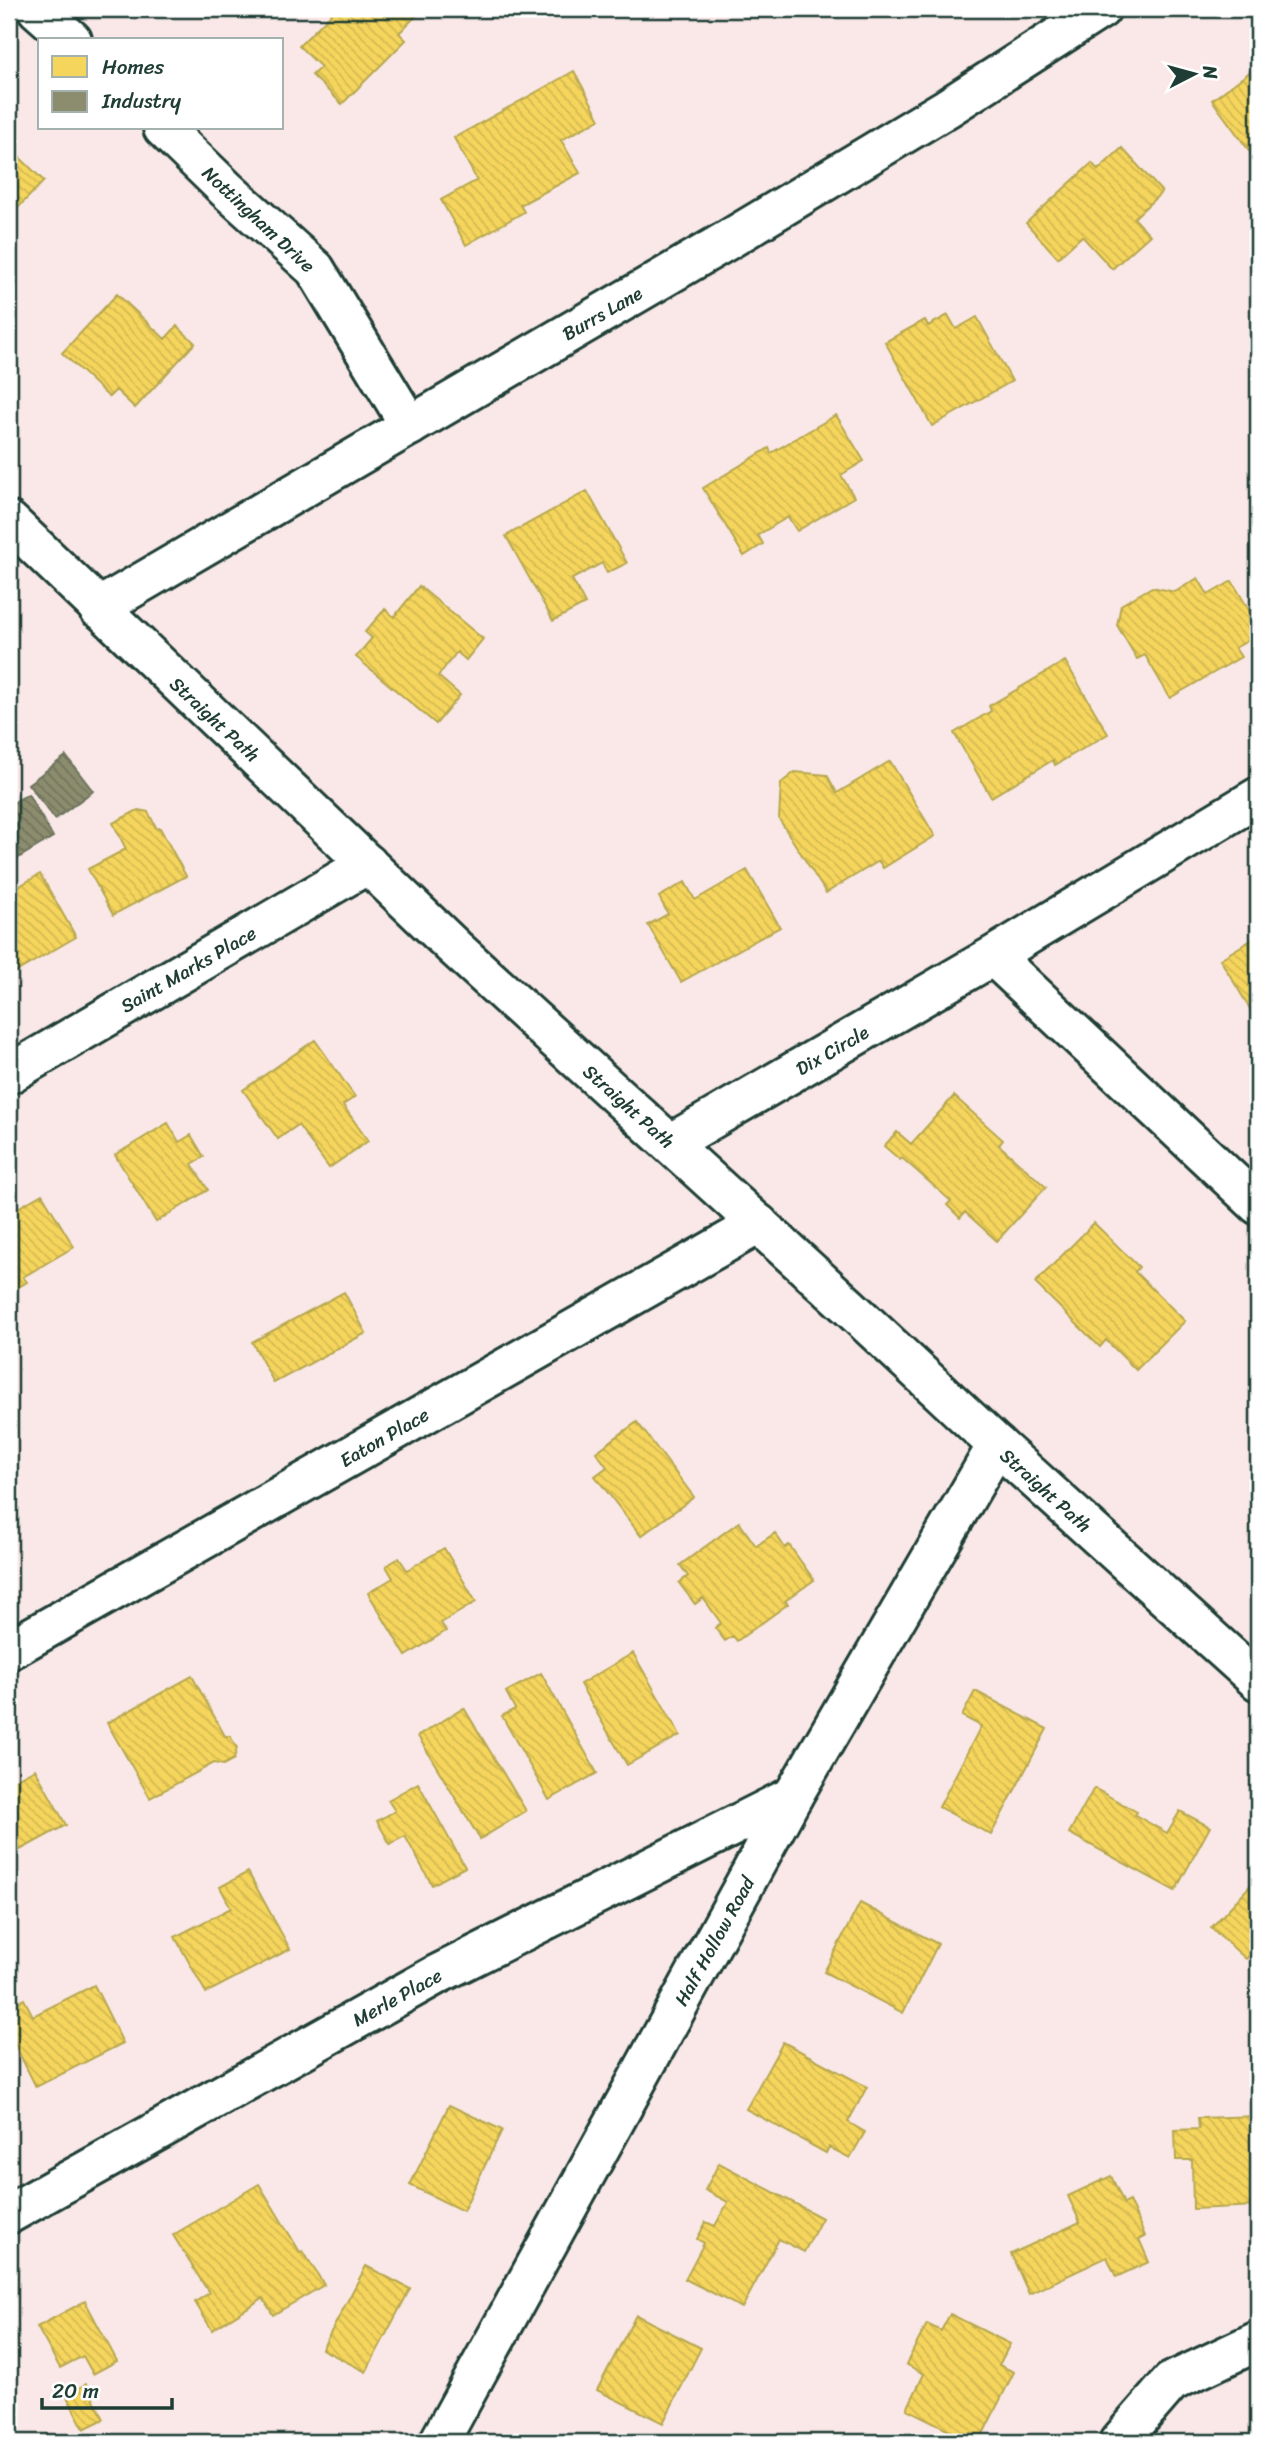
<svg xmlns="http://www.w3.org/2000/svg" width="1267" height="2451" viewBox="0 0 1267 2451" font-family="Sriracha,sans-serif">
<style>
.homes{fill:url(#homes-back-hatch);stroke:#b6a750;stroke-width:2}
.industry{fill:url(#industry-back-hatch);stroke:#6b745d;stroke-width:2}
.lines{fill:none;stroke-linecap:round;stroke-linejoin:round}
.minor-casing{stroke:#1f3d34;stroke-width:44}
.tertiary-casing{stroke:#1f3d34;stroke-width:44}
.secondary-casing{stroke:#1f3d34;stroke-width:44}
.minor{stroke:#fff;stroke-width:38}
.tertiary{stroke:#fff;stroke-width:38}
.secondary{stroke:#fff;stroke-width:38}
.labels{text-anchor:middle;stroke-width:7;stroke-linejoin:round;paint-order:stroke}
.street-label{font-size:19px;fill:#1f3d34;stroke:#fff}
</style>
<defs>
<pattern id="homes-back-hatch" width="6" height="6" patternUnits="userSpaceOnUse" patternTransform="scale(1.75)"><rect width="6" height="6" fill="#f6d55c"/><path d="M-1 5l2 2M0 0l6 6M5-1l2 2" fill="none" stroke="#d2b851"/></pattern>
<pattern id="industry-back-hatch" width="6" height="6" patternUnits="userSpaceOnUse" patternTransform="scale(1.75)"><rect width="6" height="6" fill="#8c8c6e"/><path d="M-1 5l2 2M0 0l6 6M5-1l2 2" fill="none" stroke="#72745b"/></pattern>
</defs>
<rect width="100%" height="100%" fill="#fae8e8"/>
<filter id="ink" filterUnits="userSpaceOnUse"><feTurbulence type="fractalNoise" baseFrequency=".0143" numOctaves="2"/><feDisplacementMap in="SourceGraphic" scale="14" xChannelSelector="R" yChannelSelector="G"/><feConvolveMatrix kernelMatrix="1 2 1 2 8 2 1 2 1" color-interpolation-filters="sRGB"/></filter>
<g filter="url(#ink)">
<path class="homes" d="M336,9H413L418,14L399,33L406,40L342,104L312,75L321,67L299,46Z
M1258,66V152L1253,156L1212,100Z
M574,71L600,119L561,140L580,173L520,205L524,212L466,245L441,200L477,180L454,138Z
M9,147L44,181L9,217Z
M1122,148L1162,192L1134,218L1150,235L1112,269L1082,236L1058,258L1026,223L1092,163L1098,170Z
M117,294L165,339L177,326L195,343L135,408L116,390L109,397L62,353Z
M948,315L956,329L977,317L1012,381L932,426L885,342L925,320L928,326Z
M836,415L864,461L841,475L854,497L797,531L788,517L758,535L763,544L744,556L703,488L769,448L771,453Z
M587,491L627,563L607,573L602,563L572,579L585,604L553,621L506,536Z
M1198,578L1208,595L1232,581L1258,625V635L1235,648L1241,657L1170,698L1145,655L1137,659L1117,625L1121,605L1152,587L1175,592Z
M419,586L483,639L466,660L457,652L438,676L460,695L436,724L356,657L372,638L365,632L385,609L394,617Z
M1065,661L1108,734L1055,765L1053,760L991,797L954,733L991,711L989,706Z
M890,761L935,836L883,868L879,861L826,893L779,819L781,783L795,772L827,775L837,793Z
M138,810L148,812L157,829L160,828L186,876L113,915L88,869L126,849L113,823Z
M747,870L780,927L681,982L648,925L668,914L659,897L685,882L695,900Z
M40,874L76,937L9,976V892Z
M1258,936V1022L1220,959Z
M315,1040L355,1097L343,1105L368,1141L329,1168L298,1125L278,1139L243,1090Z
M954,1096L1003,1140L999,1145L1046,1187L997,1241L965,1212L960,1218L947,1205L951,1201L902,1158L900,1160L884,1146L897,1132L911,1144Z
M168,1123L179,1142L191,1135L204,1157L192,1164L208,1190L156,1222L115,1155Z
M42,1194L74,1247L23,1277L27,1282L9,1293V1213Z
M1094,1223L1139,1267L1135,1272L1185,1321L1136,1370L1106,1340L1100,1347L1035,1283Z
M344,1292L366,1333L274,1383L252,1342Z
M637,1422L694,1497L641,1536L595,1476L607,1467L596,1452Z
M739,1522L756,1546L775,1533L785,1548L789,1545L814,1580L785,1601L788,1604L737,1641L733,1636L725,1641L715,1628L721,1623L703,1598L695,1604L679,1583L688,1576L680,1565Z
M444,1548L476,1602L441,1623L446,1631L406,1656L368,1593L393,1578L386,1566L399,1558L407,1570Z
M633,1653L680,1735L627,1765L580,1684Z
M541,1673L597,1773L549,1800L502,1716L515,1709L506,1692Z
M192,1676L225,1736H230L237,1748L234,1759L223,1765L214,1763L150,1798L107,1723Z
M975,1691L1047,1729L991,1835L939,1807L981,1726L962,1716Z
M464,1708L526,1811L480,1839L418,1736Z
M35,1769L66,1825L9,1856V1783Z
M418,1783L465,1867L432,1885L405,1836L390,1844L377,1821L395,1811L388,1800Z
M1094,1788L1137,1812L1135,1815L1167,1833L1180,1811L1210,1827L1175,1891L1069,1833Z
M248,1872L290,1949L206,1993L175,1937L231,1908L220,1887Z
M1258,1877V1963L1250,1955L1246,1959L1211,1928Z
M860,1903L938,1944L903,2013L824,1972Z
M94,1985L123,2043L36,2087L9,2033V2007L24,1999L33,2016Z
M783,2042L867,2087L848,2122L865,2132L850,2158L829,2147L826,2153L746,2109Z
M449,2105L502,2130L463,2211L410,2185Z
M1258,2116V2206L1193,2209L1192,2160H1176L1175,2130L1199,2129L1198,2118Z
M719,2163L822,2218L804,2252L779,2239L742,2308L685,2279L704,2243L697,2239L706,2222L715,2226L728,2202L705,2190Z
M1111,2176L1124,2204L1129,2201L1145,2236L1139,2239L1149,2262L1116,2277L1107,2257L1029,2294L1011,2254L1080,2222L1068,2196Z
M259,2184L300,2252L303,2251L324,2285L273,2315L263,2298L212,2330L195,2302L209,2293L173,2235Z
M366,2266L410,2289L366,2372L322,2349Z
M85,2301L117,2361L93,2374L83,2356L60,2368L37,2327Z
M950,2314L1010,2344L999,2365L1014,2372L979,2442H973L907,2409L924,2374L906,2364L927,2324L941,2331Z
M636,2315L701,2348L663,2423L597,2390Z
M86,2384L104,2419L84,2429L66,2395Z"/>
<path class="industry" d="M66,756L93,791L55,819L28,784Z
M28,794L53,837L18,858L9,842V805Z"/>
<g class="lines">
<defs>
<path id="minor" d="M37,9L72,40
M163,128L227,190L315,269L410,426
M1258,797L993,956L1258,1205
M9,1074L368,864
M671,1143L993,956
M9,1650L759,1224
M9,2214L436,1975L793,1796
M1119,2442L1171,2382L1258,2341"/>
<path id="tertiary" d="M98,608L726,241L947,108L1101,9
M439,2442L793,1796L997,1445"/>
<path id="secondary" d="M9,521L455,948L847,1305L997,1445L1258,1681"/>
</defs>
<use href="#minor" class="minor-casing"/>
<use href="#tertiary" class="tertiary-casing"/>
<use href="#secondary" class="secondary-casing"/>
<use href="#minor" class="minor"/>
<use href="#tertiary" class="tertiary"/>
<use href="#secondary" class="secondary"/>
</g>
</g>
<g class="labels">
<g class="street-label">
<text transform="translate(259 219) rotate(43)" y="7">Nottingham Drive</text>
<text transform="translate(602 313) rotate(-30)" y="7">Burrs Lane</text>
<text transform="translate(215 719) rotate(43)" y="7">Straight Path</text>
<text transform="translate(188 969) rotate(-30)" y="7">Saint Marks Place</text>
<text transform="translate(832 1050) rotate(-30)" y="7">Dix Circle</text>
<text transform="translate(629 1106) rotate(42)" y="7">Straight Path</text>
<text transform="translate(384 1437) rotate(-30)" y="7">Eaton Place</text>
<text transform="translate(1046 1490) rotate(42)" y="7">Straight Path</text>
<text transform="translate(714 1941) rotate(-61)" y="7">Half Hollow Road</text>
<text transform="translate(397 1997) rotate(-29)" y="7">Merle Place</text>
</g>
</g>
<rect width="1267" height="2451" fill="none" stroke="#fff" stroke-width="35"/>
<rect x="18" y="18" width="1232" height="2416" fill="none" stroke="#1f3d34" stroke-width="2.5" filter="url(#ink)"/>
<rect x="38" y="38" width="245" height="91" fill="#ffffff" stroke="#a5b1ae" stroke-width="2"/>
<rect x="52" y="56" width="35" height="21" fill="#f6d55c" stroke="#a5b1ae" stroke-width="2"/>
<text x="102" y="74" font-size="21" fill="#1f3d34">Homes</text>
<rect x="52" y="91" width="35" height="21" fill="#8c8c6e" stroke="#a5b1ae" stroke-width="2"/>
<text x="102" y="108" font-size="21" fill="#1f3d34">Industry</text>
<g transform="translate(1194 74) rotate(84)" stroke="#ffffff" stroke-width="5" paint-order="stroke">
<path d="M0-5L12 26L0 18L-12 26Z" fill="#1f3d34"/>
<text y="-10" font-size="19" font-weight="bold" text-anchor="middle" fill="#1f3d34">N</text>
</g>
<path d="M42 2398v10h130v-10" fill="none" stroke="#1f3d34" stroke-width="3.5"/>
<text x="52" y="2398" font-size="21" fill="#1f3d34" stroke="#ffffff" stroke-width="5" paint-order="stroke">20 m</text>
</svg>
